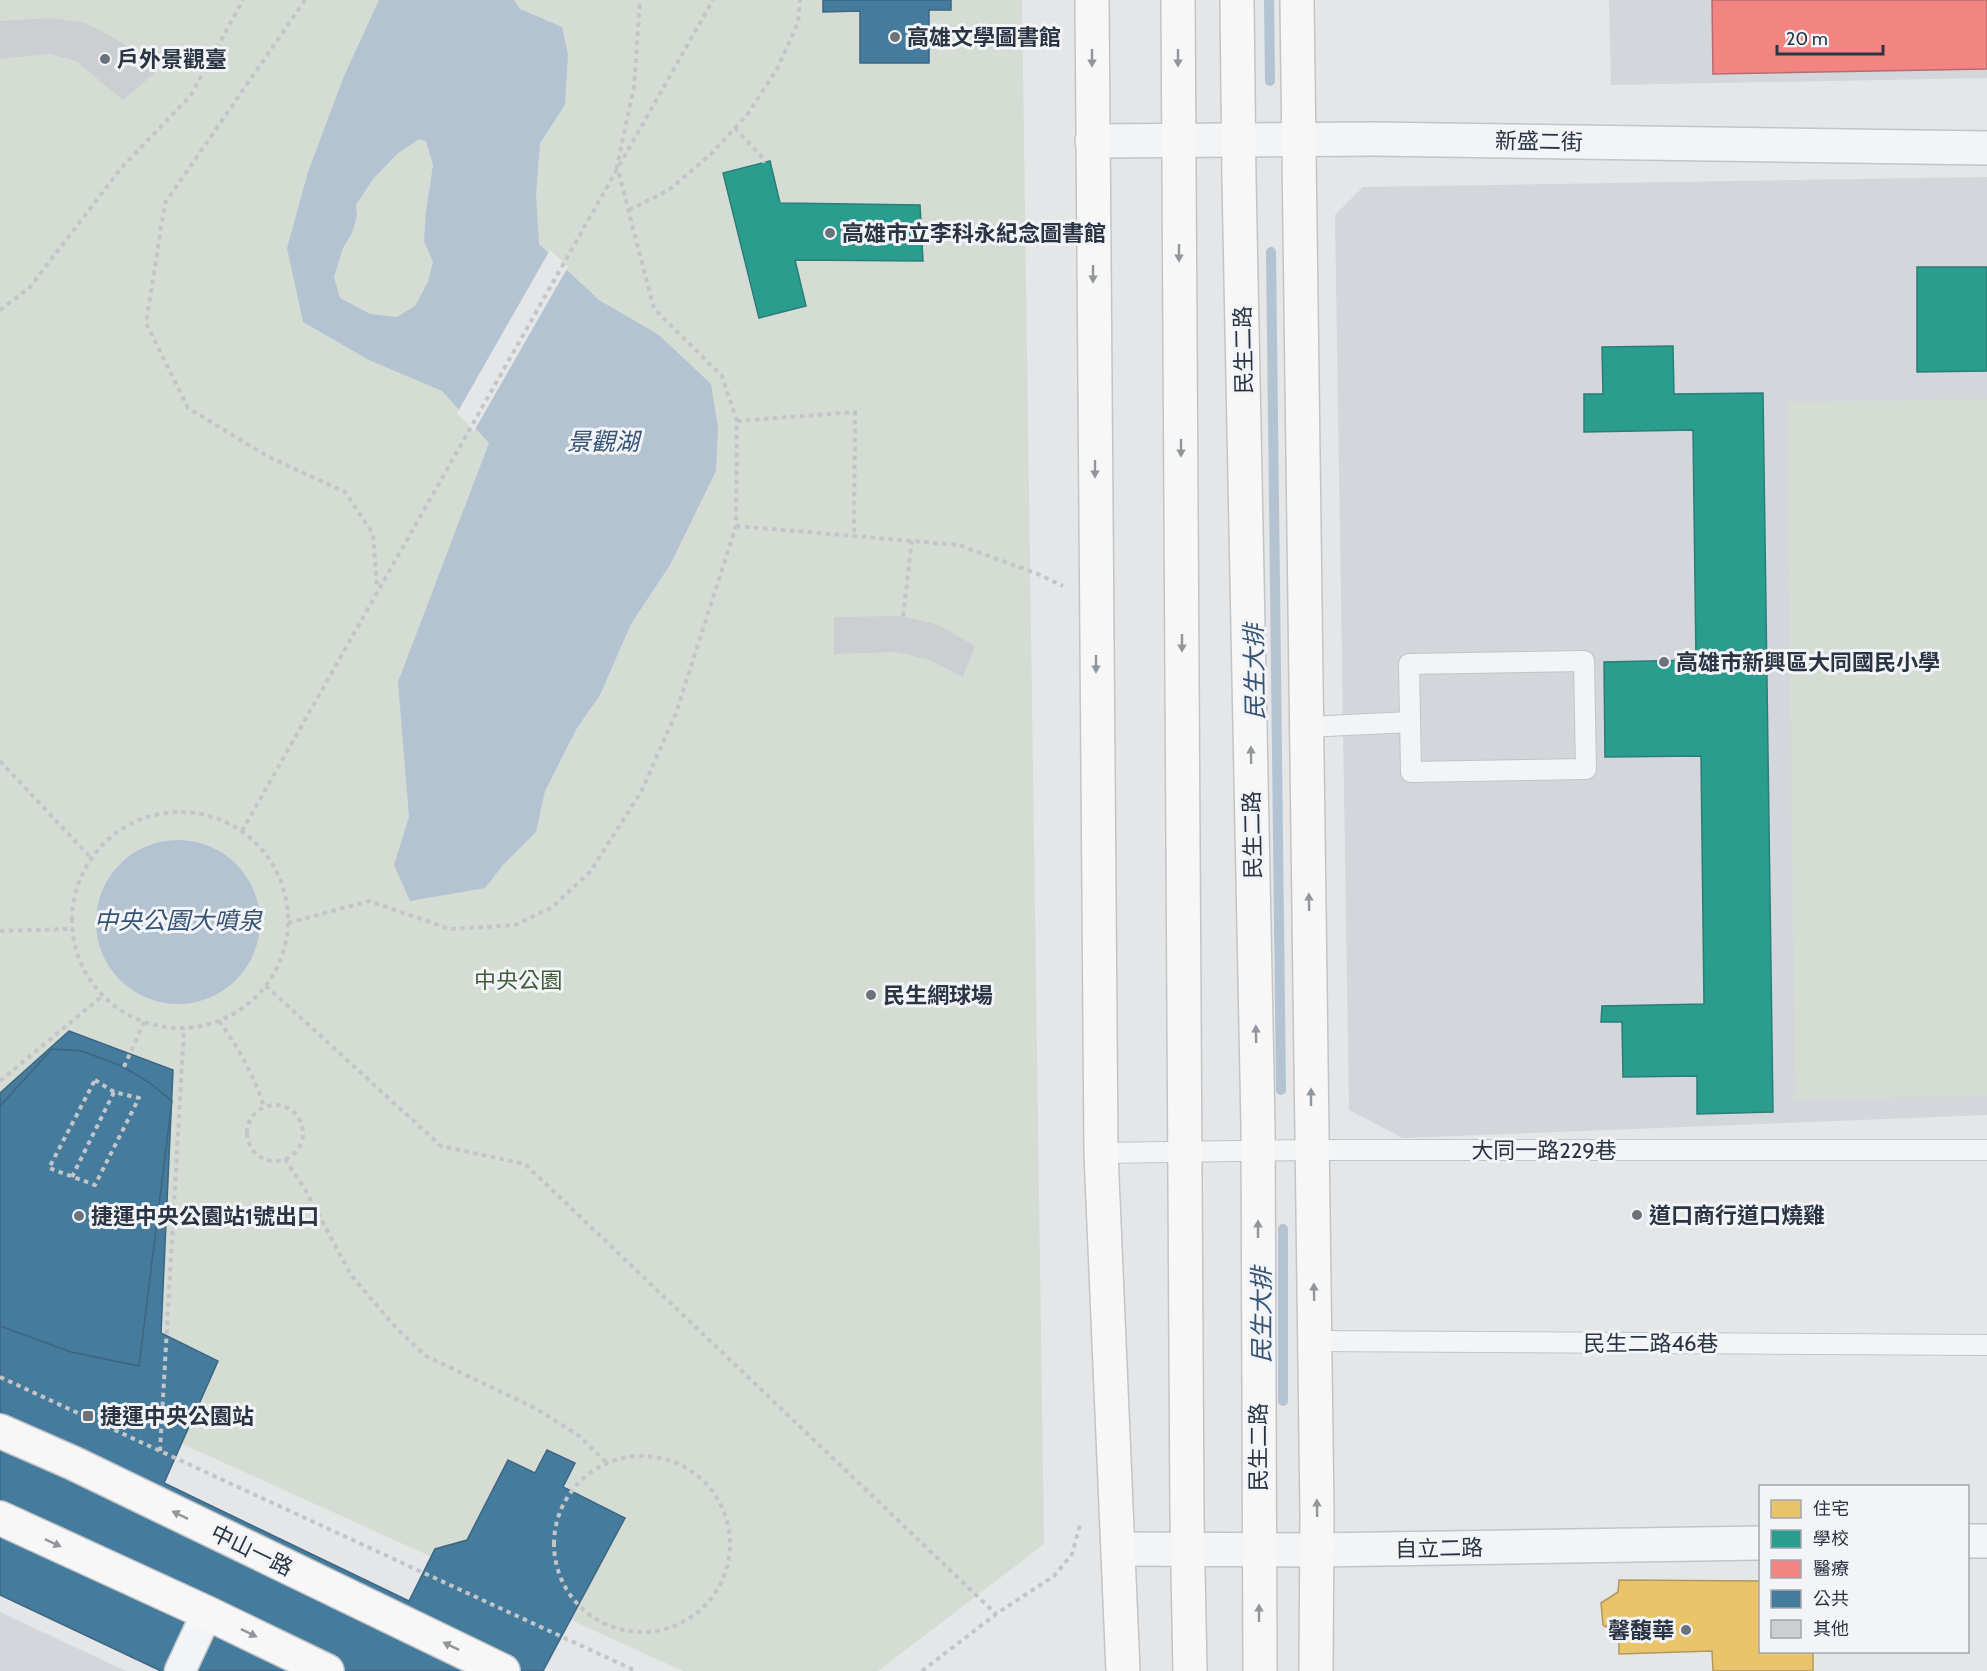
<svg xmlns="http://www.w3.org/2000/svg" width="1987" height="1671" viewBox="0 0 1987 1671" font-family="Cabin,'Noto Sans TC',sans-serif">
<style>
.built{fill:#d3d6db}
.green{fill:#d5dcd4}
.water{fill:#b4c3d2;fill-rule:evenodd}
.pier{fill:#e4e6e8}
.homes{fill:#e9c46a;stroke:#b0995e;stroke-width:1.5}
.schools{fill:#2a9d8f;stroke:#2a7e78;stroke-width:1.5}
.health{fill:#f28482;stroke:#b66c6f;stroke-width:1.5}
.public{fill:#457b9d;stroke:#3d6682;stroke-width:1.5}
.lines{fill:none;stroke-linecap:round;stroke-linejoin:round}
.stream{stroke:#b4c3d2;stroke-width:10}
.building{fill:#ccced1}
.service-casing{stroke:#c2c4c6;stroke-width:22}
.pedestrian-casing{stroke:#c2c4c6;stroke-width:33}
.minor-casing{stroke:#c2c4c6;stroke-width:36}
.secondary-casing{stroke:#c2c4c6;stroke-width:36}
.path{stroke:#c3c5c8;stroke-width:4;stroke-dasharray:4.5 4.5;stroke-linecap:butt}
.service{stroke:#f3f4f5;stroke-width:20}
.pedestrian{stroke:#f3f4f5;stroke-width:30}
.minor{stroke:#f3f4f5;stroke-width:33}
.secondary{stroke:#f7f7f7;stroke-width:33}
.oneway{fill:#91969c}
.poi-dot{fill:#6c727c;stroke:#f2f4f7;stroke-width:2}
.labels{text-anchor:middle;stroke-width:6;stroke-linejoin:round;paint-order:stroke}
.poi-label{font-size:22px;font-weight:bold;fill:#2b3442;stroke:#f2f4f7;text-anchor:start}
.street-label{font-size:22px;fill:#2b3442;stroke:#f2f4f7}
.park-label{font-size:22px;fill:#405d39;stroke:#f2f4f7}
.water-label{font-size:24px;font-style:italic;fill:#365374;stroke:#f2f4f7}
</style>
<rect width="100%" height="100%" fill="#e4e6e8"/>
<path class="built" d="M1609,0H1987V78L1611,85Z
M1987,177V1115L1403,1138L1349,1110L1335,215L1363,187Z
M0,1612L126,1671H0Z"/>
<path class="green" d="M0,0H1022L1044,1544L878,1671H683L0,1361Z
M1987,399V1096L1795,1099L1787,402Z"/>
<path class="water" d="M379,0H514L520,9L562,27L568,54L565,105L540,143L536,195L539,244L599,300L659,335L711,384L718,427L716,471L670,565L631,624L600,695L577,728L545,791L536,832L503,865L485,888L410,901L394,865L409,817L398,682L489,443L442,391L369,360L303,322L287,248L308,172L344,76ZM419,139L426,141L433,165L426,212L424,241L433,262L428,282L415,306L397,317L370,314L340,298L334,277L343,248L352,233L357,215L356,205L373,179L397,154Z
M96 922a82 82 0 1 1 164 0a82 82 0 1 1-164 0Z"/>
<path class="pier" d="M550,250L568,267L474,431L457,413Z"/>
<path class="homes" d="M1619,1580L1760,1581V1652H1813V1671H1713L1712,1651L1619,1654V1635L1603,1625L1601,1603L1618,1592Z"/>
<path class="schools" d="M770,161L780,203L920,205L923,261L795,260L806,306L759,318L723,173Z
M1917,267H1987V371L1917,372Z
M1673,346L1674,394L1763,393L1773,1112L1697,1114V1076L1623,1077L1622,1022H1601L1602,1006L1704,1004L1701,756L1605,757L1604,662L1696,660L1693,430L1584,432V394H1603L1602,347Z"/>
<path class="health" d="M1712,0H1987V69L1713,74Z"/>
<path class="public" d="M823,0H951V10H929V63H860V11L823,12Z
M69,1031L173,1070L161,1333L218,1361L164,1483L409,1601L435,1549L467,1540L508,1460L535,1473L547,1450L575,1463L563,1487L625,1518L543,1671H161L0,1595V1093Z
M52,1049L82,1051L122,1066L150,1083L172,1101L139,1366L71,1352L0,1326V1106Z"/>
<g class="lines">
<path class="stream" d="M1269,0L1270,81
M1271,252L1281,1090
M1283,1229V1401"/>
</g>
<path class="building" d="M50,18L85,23L109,35L136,51L155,73L123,100L76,61L50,54L0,59V21Z
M903,616L938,625L975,646L963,677L930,660L896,652L834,654V617Z"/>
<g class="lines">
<defs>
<path id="service" d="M1584,661L1586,769L1411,772L1409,664Z
M1306,727L1410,722
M1101,1153L1312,1150H1987
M1315,1341L1987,1345"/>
<path id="pedestrian" d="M180,1671L207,1613"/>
<path id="minor" d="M1092,141L1374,139L1987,148
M1968,1541H1987
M1118,1549L1317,1550L1760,1543"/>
<path id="secondary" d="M1092,0L1101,1153L1123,1671
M1178,0L1187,1518L1190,1671
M1237,0L1239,179L1258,1126L1260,1671
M1297,0L1317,1514L1316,1671
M0,1431L73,1463L503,1671
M0,1518L207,1613L327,1671"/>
</defs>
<use href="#service" class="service-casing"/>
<use href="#pedestrian" class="pedestrian-casing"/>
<use href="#minor" class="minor-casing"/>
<use href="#secondary" class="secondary-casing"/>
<path class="path" d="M305,0L165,203L146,323L188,408L267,456L345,492L373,534L377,589
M735,128L763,158L764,163
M629,210L669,190L711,154L747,115L777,69L798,23L800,0
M0,310L30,287L122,167L191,95L243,0
M737,421L855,412L854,536
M736,526L959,545L1038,574L1063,586
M903,616L912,541
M0,761L91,858
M72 920a108 108 0 1 1 216 0a108 108 0 1 1-216 0Z
M242,831L713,0
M288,923L369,901L450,929L515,925L551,908L590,872L641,792L676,713L736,526L737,421L722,376L654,309L617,166L634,87L640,0
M0,931L71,929
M266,986L441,1146L525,1164L996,1614
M219,1021C238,1047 254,1075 264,1107
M124,1067L144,1022
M95,1080L114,1092L139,1098L95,1185L49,1168Z
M0,1081L101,997
M247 1133a28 28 0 1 1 56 0a28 28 0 1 1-56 0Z
M285,1159L306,1191L351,1275L397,1329L426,1356L535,1408L578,1435L607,1463
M72,1177L114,1092
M0,1377L636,1671
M160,1451L184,1028
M554 1544a88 88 0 1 1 176 0a88 88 0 1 1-176 0Z
M922,1671L996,1614L1054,1576L1072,1554L1080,1525"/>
<use href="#service" class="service"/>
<use href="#pedestrian" class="pedestrian"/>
<use href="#minor" class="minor"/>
<use href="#secondary" class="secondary"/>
</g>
<defs><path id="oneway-solid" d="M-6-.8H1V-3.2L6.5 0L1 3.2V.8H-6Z" transform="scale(1.5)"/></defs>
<g class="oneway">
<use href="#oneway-solid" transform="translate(1092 58) rotate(90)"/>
<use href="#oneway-solid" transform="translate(1178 58) rotate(90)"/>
<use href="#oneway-solid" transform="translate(1179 253) rotate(90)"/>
<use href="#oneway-solid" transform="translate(1093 274) rotate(90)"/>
<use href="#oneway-solid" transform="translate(1181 448) rotate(90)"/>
<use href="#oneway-solid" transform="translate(1095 469) rotate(90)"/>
<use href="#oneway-solid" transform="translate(1182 643) rotate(90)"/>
<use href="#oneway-solid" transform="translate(1096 664) rotate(90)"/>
<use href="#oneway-solid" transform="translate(1251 755) rotate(-91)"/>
<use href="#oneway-solid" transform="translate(1309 902) rotate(-91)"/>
<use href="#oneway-solid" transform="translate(1256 1034) rotate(-91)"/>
<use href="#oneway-solid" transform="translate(1311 1097) rotate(-90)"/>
<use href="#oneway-solid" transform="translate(1258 1229) rotate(-90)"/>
<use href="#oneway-solid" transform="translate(1314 1292) rotate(-91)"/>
<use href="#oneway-solid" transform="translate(1317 1508) rotate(-91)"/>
<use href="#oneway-solid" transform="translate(180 1515) rotate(-154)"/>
<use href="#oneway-solid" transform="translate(53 1543) rotate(25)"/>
<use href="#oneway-solid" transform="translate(1259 1613) rotate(-90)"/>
<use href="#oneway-solid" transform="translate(249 1633) rotate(26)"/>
<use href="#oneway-solid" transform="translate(451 1646) rotate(-154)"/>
</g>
<g class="poi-dot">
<circle cx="895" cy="37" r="6"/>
<circle cx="105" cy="59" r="6"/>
<circle cx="830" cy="233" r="6"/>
<circle cx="1664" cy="662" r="6"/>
<circle cx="871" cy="995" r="6"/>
<circle cx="1637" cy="1215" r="6"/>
<circle cx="79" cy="1216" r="6"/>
<rect x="82" y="1410" width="12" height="12" rx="3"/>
<circle cx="1686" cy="1630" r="6"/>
</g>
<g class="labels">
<g class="poi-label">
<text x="907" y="45">高雄文學圖書館</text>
<text x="117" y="67">戶外景觀臺</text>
<text x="842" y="241">高雄市立李科永紀念圖書館</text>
<text x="1676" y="670">高雄市新興區大同國民小學</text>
<text x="883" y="1003">民生網球場</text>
<text x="1649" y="1223">道口商行道口燒雞</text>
<text x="91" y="1224">捷運中央公園站1號出口</text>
<text x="100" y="1424">捷運中央公園站</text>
<text x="1674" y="1638" text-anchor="end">馨馥華</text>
</g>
<g class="street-label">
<text transform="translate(1539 141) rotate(1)" y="8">新盛二街</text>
<text transform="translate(1243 350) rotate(-91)" y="8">民生二路</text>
<text transform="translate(1252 835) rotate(-91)" y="8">民生二路</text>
<text x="1544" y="1158">大同一路229巷</text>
<text x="1651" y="1351">民生二路46巷</text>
<text transform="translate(1258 1447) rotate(-90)" y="8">民生二路</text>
<text transform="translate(1439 1548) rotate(-1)" y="8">自立二路</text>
<text transform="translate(252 1550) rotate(26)" y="8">中山一路</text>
</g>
<g class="park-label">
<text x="518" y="988">中央公園</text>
</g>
<g class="water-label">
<text x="603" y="450">景觀湖</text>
<text transform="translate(1255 672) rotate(-91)" y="8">民生大排</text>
<text x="178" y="929">中央公園大噴泉</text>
<text transform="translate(1262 1315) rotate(-90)" y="8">民生大排</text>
</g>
</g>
<rect x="1759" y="1485" width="210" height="168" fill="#f2f4f7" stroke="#a2a7af" stroke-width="1.5"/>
<rect x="1771" y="1500" width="30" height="18" fill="#e9c46a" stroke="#a2a7af" stroke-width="1.5"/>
<text x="1813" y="1515" font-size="18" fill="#2b3442">住宅</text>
<rect x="1771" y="1530" width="30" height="18" fill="#2a9d8f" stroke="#a2a7af" stroke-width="1.5"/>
<text x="1813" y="1545" font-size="18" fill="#2b3442">學校</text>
<rect x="1771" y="1560" width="30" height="18" fill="#f28482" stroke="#a2a7af" stroke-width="1.5"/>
<text x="1813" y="1575" font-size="18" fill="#2b3442">醫療</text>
<rect x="1771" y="1590" width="30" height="18" fill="#457b9d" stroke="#a2a7af" stroke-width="1.5"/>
<text x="1813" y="1605" font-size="18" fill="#2b3442">公共</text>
<rect x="1771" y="1620" width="30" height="18" fill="#ccced1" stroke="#a2a7af" stroke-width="1.5"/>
<text x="1813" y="1635" font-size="18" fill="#2b3442">其他</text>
<path d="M1777 45v9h106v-9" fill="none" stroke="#2b3442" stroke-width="3"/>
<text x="1786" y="45" font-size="18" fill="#2b3442" stroke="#f2f4f7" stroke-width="4.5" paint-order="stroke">20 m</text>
</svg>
